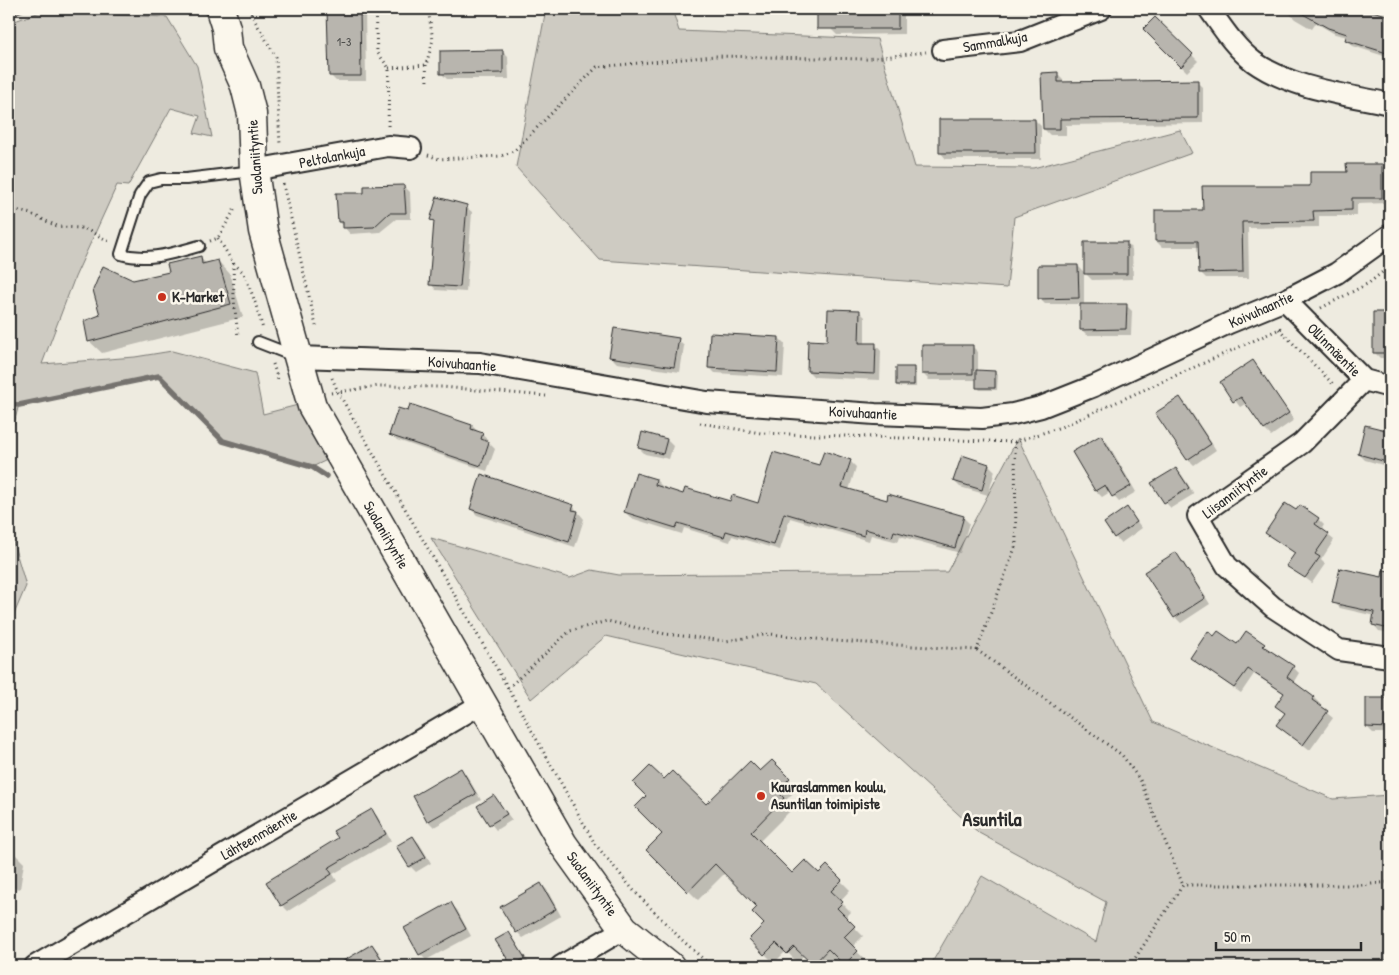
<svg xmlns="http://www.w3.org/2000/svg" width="1399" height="975" viewBox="0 0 1399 975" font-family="'Patrick Hand',sans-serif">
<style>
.green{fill:#cecbc2;stroke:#7c7b76}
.shadow{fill:#0003}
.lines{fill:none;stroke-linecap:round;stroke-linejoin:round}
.stream{stroke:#74726e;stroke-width:5.5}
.building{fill:#b8b5ae;stroke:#2b2b2b}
.lane-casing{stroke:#2b2b2b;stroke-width:14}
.street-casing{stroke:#2b2b2b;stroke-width:24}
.secondary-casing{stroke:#2b2b2b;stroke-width:31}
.path{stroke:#2b2b2b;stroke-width:3;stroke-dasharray:1 4;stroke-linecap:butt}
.lane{stroke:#fbf7ec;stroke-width:10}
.street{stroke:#fbf7ec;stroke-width:20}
.secondary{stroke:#fbf7ec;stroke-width:28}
.poi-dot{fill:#c8321e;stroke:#fbf7ec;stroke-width:2}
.labels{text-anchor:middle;stroke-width:5;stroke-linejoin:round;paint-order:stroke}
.number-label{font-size:12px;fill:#4e4e4c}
.street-label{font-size:15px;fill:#2b2b2b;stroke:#fbf7ec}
.poi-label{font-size:15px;font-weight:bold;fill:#2b2b2b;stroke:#fbf7ec;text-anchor:start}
.district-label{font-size:20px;font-weight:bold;fill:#2b2b2b;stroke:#fbf7ec}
</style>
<rect width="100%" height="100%" fill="#eeebe0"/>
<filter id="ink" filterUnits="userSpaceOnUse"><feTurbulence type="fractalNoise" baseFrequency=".02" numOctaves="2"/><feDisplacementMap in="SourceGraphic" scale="10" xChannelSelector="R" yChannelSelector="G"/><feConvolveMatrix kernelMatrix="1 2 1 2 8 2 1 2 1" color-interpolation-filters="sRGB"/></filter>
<g filter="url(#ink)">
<path class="green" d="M546,9H672L679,31L877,39L915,167L1033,168L1180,130L1192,153L1014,217L1007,288L600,260L516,167Z
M40,12L167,17L197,66L212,137L194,133L200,116L171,108L128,186L117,185L75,277L42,364L135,357L172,351L255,373L263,414L298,405L327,460L312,467L223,441L159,376L19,404L9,443V23Z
M1018,438L1153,722L1333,799L1390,795V960L1237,966H930L982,876L1096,942L1106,902L979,833L816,684L606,636L531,699L431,538L570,578L592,570L619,575L947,572Z
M9,528L26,586L9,626Z"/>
<path class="shadow" d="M328,9H365L366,81H336L330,75Z
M443,9H550V11H446Z
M831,9H904V34L837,35L831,29Z
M1290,9H1362L1390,18V58L1353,46L1347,40L1348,37L1335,34L1316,23L1312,29L1295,19L1289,13Z
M1155,18L1198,61L1187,72L1145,29Z
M502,51L508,57L509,79H447L441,73Z
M1057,74L1063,80L1064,83L1197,82L1203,88V123L1066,125V135H1050L1044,129Z
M1035,120L1041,126V159H946L940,152Z
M1381,165L1387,171L1388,203L1357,204V216H1319V227L1248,228L1249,278H1206L1200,272V247H1162L1156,241L1204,211L1311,187L1348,173Z
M404,186L410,192L411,219H396L380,232L350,234L339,221L366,194Z
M466,207L472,212L466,292L436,290L431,284L435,223L432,219Z
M1126,243L1132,249L1133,279L1092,280L1086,274Z
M200,258L207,264L218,261L230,274L243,317L102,353L89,341L101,316L133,282L170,273Z
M1078,266L1084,272V306L1126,305L1132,311L1131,335H1087L1081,329V304H1045L1039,298Z
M859,311L865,317V344H875L881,351L880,380L814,377L808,371L829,342Z
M1374,313H1390V358H1380L1374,352Z
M779,338L785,344L783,377L715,373L709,367Z
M678,340L684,346L680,372L617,363L611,357Z
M972,346L978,352V372H995L998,375L997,390H980L977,387V380H929L923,374Z
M1253,362L1259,368L1294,420L1271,436L1265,430L1247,403L1240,407L1222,383Z
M913,368L916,371V387H900L897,385Z
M1180,398L1186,404L1216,450L1194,465L1188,459Z
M472,426L488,440V442L495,449L487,471L397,440L391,434Z
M1366,426L1390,433V467L1365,460L1359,454Z
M1101,436L1107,442L1136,492L1119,502L1110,492L1102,497L1096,491Z
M667,440L673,446L669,459L645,454L639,448Z
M963,457L989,465L995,471L988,495L960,487L954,481Z
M850,461L856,467L849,490L888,502L963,517L969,523L960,553L900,536L898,542L871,535L869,541L790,518L780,550L732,536L730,542L684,528L682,534L631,518L625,512L656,480L662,486L661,488L684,495L731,503L759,505L820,467Z
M1176,469L1182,475L1194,494L1171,508L1165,502Z
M573,506L584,519L575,547L477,515L471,509Z
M1127,509L1142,528L1121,543L1115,537Z
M1296,512L1318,519L1324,525L1321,530L1334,540L1321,560L1325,564L1312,583L1288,565L1296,554L1273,538L1267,532Z
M1176,554L1182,560L1210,604L1181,623L1175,617Z
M1341,569L1390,580V633L1379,631L1373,624L1375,616L1340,608L1334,602Z
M1215,637L1237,646L1264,645L1269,652L1293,667L1299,673L1293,683L1314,698L1320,704L1318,706L1333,718L1310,750L1278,725L1286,714L1277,705L1285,694L1254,674L1241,693L1197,663L1191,657Z
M1368,699H1390V733H1373L1367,727Z
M772,762L798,788L785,801L793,808L759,842L792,875H819L827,867L850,890L840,901L851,912L845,918L863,936L852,947L867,961L861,966H847L838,958L830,966H816L804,955L797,962L786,951L774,963L750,939L765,924L759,907L725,873L698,900L648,850L664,834V781L706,806L760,773Z
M461,770L467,776L481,800L434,827L428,821Z
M494,796L512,820L496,830L478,807Z
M371,810L377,816L391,841L333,874L337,881L288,911L282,905L339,839Z
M413,837L419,843L431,863L416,872L410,866Z
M9,852L14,853L24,863L20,889L9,887Z
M541,884L547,890L561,916L523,938L517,932Z
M451,904L457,910L471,936L426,960L420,954Z
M508,933L514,939L530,965L527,966H513L497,941Z
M372,945L378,951L387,966H344L342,963Z"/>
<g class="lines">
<path class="stream" d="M9,14L22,9
M9,404L19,405L159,376L223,441L312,467L326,476"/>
</g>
<path class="building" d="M327,9H360L361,76H329Z
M817,9H898V29H817Z
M1294,9H1366L1390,16V54L1345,40L1347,34L1328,28Z
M1155,17L1193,54L1181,67L1143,29Z
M503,50V73L440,74V51Z
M1058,72V82L1198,80V118L1060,119V129H1043L1041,73Z
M939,119H1035L1036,153H939Z
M1346,164H1382V198H1352V210L1313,211L1314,221L1242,222L1243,272L1199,273L1198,241H1155V210H1203L1202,186H1310V172H1347Z
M404,185L406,213H389L374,227L343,228V222H338L336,193H364V186Z
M437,197L467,205L460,287L429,285L434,221L430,220Z
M1084,242H1127V274H1084Z
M201,256L202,264L218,260L231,304L88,342L84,321L100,315L93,290L103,266L133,280L169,272L167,264Z
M1038,265H1078L1079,298L1038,299Z
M1080,304H1127L1126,329L1080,330Z
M828,309L860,310L859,343H876L875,374L807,371L808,340L827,341Z
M1373,312H1390V353H1373Z
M614,328L679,338L674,367L609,357Z
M710,333L779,337L777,372L708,368Z
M922,345H973V374H922Z
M1253,360L1289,413L1264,430L1241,397L1233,402L1220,382Z
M896,367H914V385H896Z
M976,370L995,371V388H976Z
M1180,397L1211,444L1187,460L1155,413Z
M410,404L472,425L471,429L483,433L481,439L489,442L481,466L389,435L398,408L408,411Z
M1365,425L1390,431V463L1358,454Z
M642,432L667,439L663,454L638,448Z
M1101,435L1131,486L1112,497L1105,485L1095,491L1072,452Z
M824,451L851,460L842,487L887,500L888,494L964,516L955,548L894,531L892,537L865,529L864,536L784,513L774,545L726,531L724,537L678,523L676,528L624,512L636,473L656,479L655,485L683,494L685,488L730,501L732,495L758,503L773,452L819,465Z
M962,455L989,464L982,490L953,481Z
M1176,468L1189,488L1164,503L1151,483Z
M481,474L574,505L572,510L578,511L569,542L470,509Z
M1285,503L1296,510L1300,505L1319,518L1315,524L1329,534L1315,554L1320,557L1305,578L1286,566L1295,553L1265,533Z
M1127,507L1137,522L1114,538L1104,523Z
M1176,552L1205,598L1174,618L1144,572Z
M1340,568L1382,577L1383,570L1390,571V629L1372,625L1374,612L1332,603Z
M1208,631L1214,636L1218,631L1237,644L1246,631L1265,644L1263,646L1294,666L1287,677L1314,697L1312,700L1328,711L1303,745L1276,725L1285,713L1275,706L1284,693L1248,669L1234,688L1190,658Z
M1366,698H1390V728L1366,727Z
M772,760L790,778L777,791L784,798L751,832L792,873L805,860L819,873L827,865L842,880L831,891L843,902L837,908L855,926L844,937L858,951L844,965L828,949L813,965L794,947L787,954L776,943L764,955L749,939L764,924L752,912L757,907L715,864L688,892L646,850L662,834L635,807L646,796L633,783L650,766L664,779L672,771L706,804L750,761L760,771Z
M461,768L476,794L427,822L413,796Z
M494,795L507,814L489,825L477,806Z
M372,809L386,834L328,868L332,874L281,906L266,882L338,838L333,831Z
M413,836L426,857L409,867L396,846Z
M541,883L556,909L516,933L500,907Z
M451,902L466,929L419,955L404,928Z
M509,932L525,958L512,966L495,940Z
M372,944L386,966H335Z"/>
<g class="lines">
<defs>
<path id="lane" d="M199,246C173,253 148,262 121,254L140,195L149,182L161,179H186L253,171
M258,342L294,356"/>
<path id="street" d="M1209,9C1222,27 1235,48 1254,62C1292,89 1345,94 1390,104
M943,50L1020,41L1101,9
M254,170L388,146L411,148
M1285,300L1364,380L1390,387
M297,357L480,363L707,402L875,414L982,418L1013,414L1041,407L1094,386L1229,323L1285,300L1337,273L1390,235
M1364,380L1302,443L1198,516L1227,566L1273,607L1339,650L1390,657
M35,966L483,703
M561,966L624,929"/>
<path id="secondary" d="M220,9L226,28L228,48L245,86L252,114L254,170L263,231L312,406L563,844L624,929L670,966"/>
</defs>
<use href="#lane" class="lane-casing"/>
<use href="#street" class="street-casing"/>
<use href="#secondary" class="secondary-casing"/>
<path class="path" d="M107,9L179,13L194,9
M248,9L276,57L280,146
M375,9L377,52L389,68L388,128
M426,65L427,82
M389,68L426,65L433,40L428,9
M428,155L439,159L501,156L514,151L597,67L715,56L866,59L926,52
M283,184L316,326
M9,208L31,214L59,227L83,228L111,242
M218,238L233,263L244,273L254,299L263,329
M210,241L218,238L236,207
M233,263L234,299L238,337
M1321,308L1369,283L1390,266
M1279,329L1333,384
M273,364L278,380
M332,378L338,392L508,688L595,844L635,892L681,939L711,966
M331,393L379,386L442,387L546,396
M700,423L761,433L1015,442L1061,427L1284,327
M1015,442L1016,545L977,650L1122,755L1140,780L1183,885
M508,688L570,631L607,621L665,634L726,641L770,634L835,641L977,650
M1130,966L1183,885H1362L1390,882"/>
<use href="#lane" class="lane"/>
<use href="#street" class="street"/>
<use href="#secondary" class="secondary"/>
</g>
</g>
<g class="poi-dot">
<circle cx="162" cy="297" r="5"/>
<circle cx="761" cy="796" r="5"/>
</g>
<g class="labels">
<g class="number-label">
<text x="344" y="46">1-3</text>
</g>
<g class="street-label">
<text transform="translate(995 42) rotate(-10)" y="5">Sammalkuja</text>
<text transform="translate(255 157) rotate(-94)" y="5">Suolaniityntie</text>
<text transform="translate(332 157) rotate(-11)" y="5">Peltolankuja</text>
<text transform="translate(1261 310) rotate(-24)" y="5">Koivuhaantie</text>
<text transform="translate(1334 350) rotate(45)" y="5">Ollinmäentie</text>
<text transform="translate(462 364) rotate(4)" y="5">Koivuhaantie</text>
<text transform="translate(863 413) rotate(3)" y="5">Koivuhaantie</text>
<text transform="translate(1235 492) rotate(-37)" y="5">Liisanniityntie</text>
<text transform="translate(386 535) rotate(60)" y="5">Suolaniityntie</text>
<text transform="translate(259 835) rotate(-30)" y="5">Lähteenmäentie</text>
<text transform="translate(592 884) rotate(54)" y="5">Suolaniityntie</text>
</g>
<g class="poi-label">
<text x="172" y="302">K-Market</text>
<text x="771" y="792">Kauraslammen koulu,<tspan x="771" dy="17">Asuntilan toimipiste</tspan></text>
</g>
<g class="district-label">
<text x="992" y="826">Asuntila</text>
</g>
</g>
<rect width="1399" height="975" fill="none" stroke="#fbf7ec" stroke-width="30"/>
<rect x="15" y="15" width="1369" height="945" fill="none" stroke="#2b2b2b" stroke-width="2" filter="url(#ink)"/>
<path d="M1216 942v8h145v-8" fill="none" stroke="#2b2b2b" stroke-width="2.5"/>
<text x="1224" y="942" font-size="15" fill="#2b2b2b" stroke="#fbf7ec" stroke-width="4" paint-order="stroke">50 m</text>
</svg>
